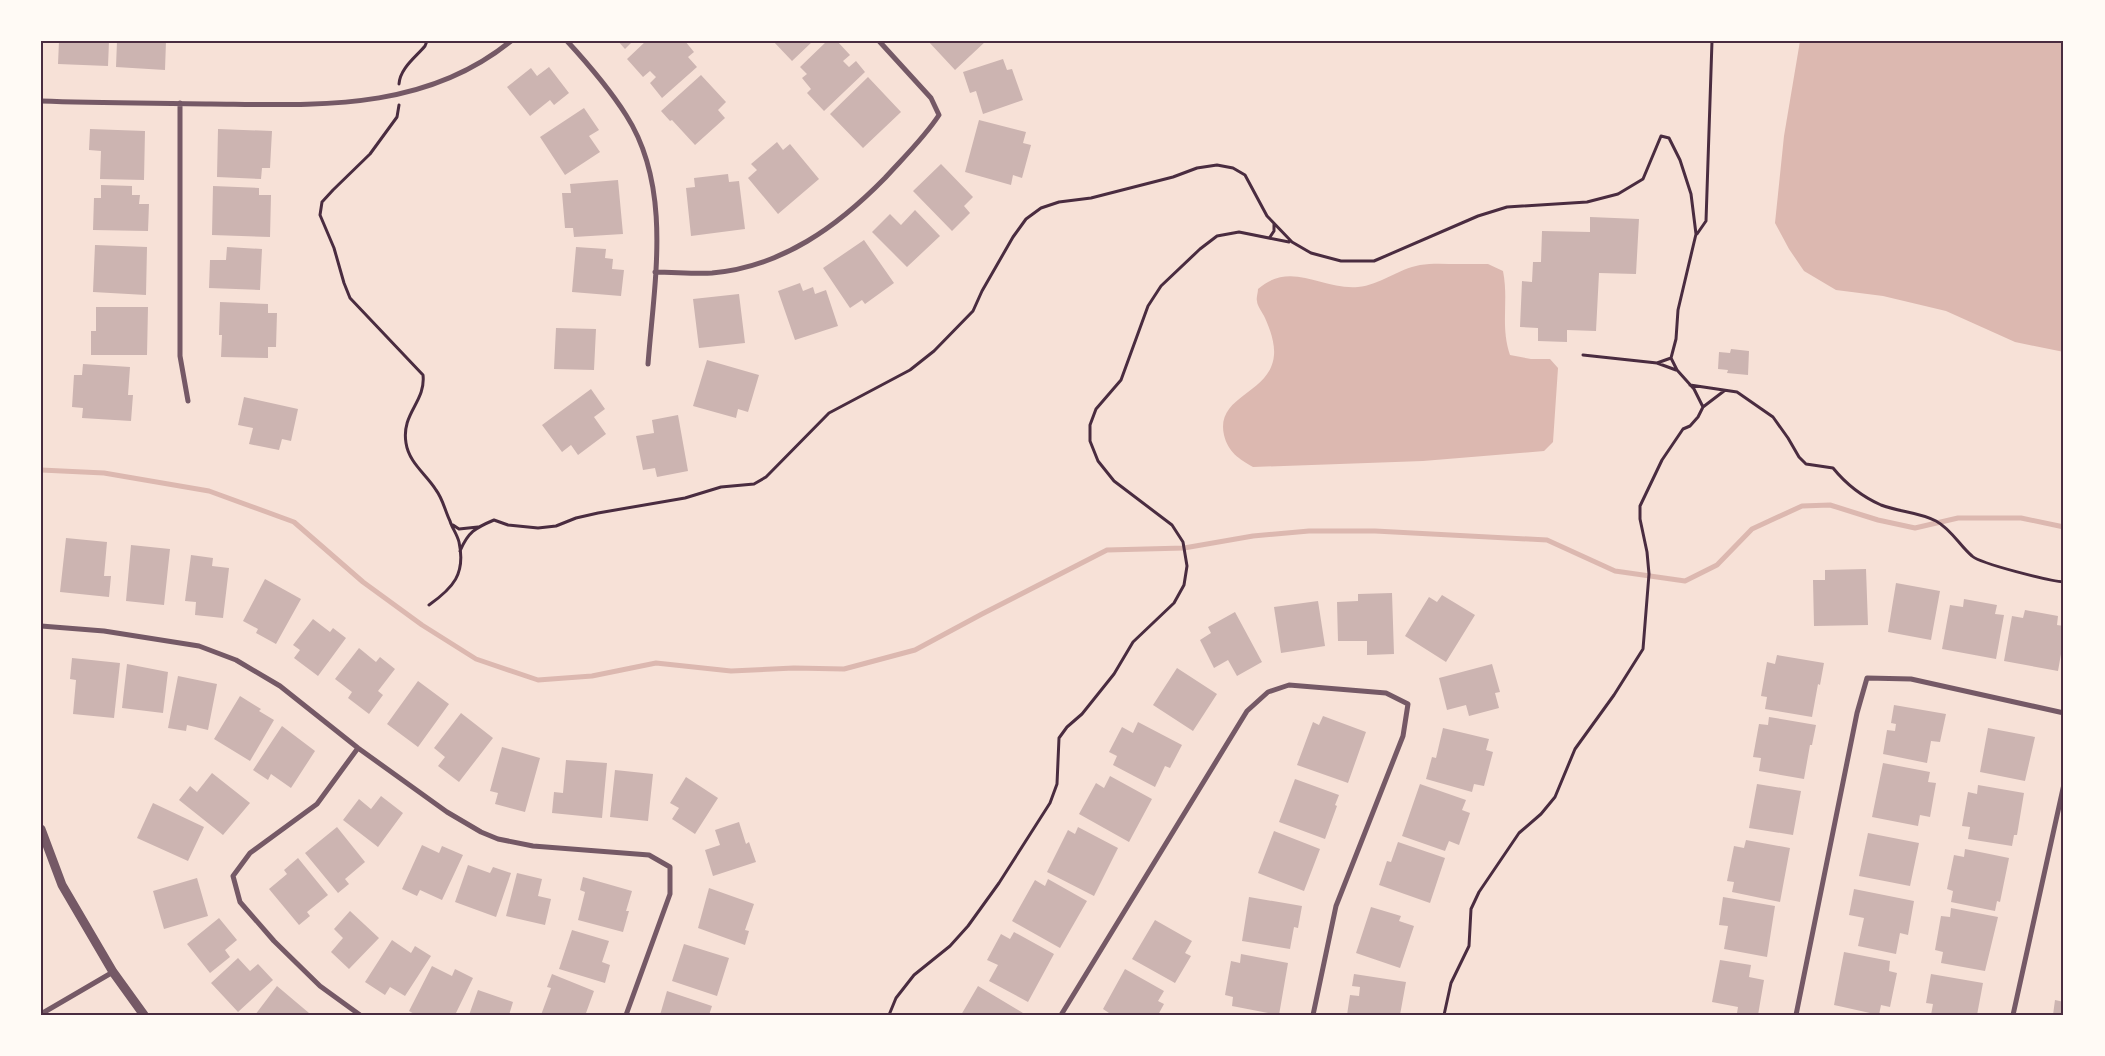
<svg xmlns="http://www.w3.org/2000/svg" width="2105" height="1056" viewBox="0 0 2105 1056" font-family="'Titillium Web',sans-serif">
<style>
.water{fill:#dcb8b0}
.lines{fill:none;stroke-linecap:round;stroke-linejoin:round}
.stream{stroke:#dcb8b0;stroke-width:5}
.building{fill:#ccb4b1}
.path{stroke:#4a2c40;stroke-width:3}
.minor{stroke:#755966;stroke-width:5}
.tertiary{stroke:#755966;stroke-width:9}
.neatline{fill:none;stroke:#4a2c40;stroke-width:2}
</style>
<rect width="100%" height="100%" fill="#f7e1d7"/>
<path class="water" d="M1800,41H2064V352L2015,342L1946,311L1883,296L1836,290L1804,271L1789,249L1775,223L1784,136Z
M1458,264H1488L1503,271C1509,301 1500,325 1510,355L1531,359H1550L1558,368L1553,442L1544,451L1423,461L1253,467C1239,459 1228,452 1224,435C1215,395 1271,394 1274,355C1275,343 1270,329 1265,318C1263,313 1257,306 1257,301C1256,298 1258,293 1258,289C1291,260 1321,290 1358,287C1380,285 1398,269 1420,265C1432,263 1446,264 1458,264Z"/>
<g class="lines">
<path class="stream" d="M41,470L104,473L209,491L294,522L363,582L422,625L476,659L538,680L592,676L656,663L731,671L794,668L844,669L915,650L982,614L1107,550L1184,548L1253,536L1309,531H1375L1547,540L1615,571L1685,581L1717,565L1752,529L1802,506L1830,505L1878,520L1915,528L1958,518H2021L2064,527"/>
</g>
<path class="building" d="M59,41H109L108,66L58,64Z
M117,41H166L165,70L116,67Z
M618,41H633L625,49Z
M646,41H685L694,52L688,57L697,67L662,98L650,83L656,77L650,71L643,77L627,59Z
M773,41H813L792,61Z
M827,41H837L850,55L843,61L849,67L856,61L865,72L824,111L807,93L811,89L802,78L807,74L800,67Z
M928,41H986L955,70Z
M1003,59L1007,70L1012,69L1023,100L983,114L976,91L970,93L963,72Z
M549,67L569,93L554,105L550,100L530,116L507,87L531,68L537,76Z
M701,75L726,102L718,110L725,118L695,145L672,120L670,121L661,111Z
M868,77L901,112L863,148L830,114Z
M584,108L599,130L589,136L600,152L565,175L540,137Z
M979,120L1026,132L1023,143L1031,145L1022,178L1013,175L1011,185L965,172Z
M90,129L145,131L144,180L100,179L101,151L89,150Z
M218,129L272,131L270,168H262L261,179L217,177Z
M777,142L783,150L790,144L819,179L778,214L748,178L757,170L751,164Z
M941,164L973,197L964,206L970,213L952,231L913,191Z
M728,174L729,182L739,181L745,229L691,236L686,188L695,187L694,178Z
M618,180L623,234L574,237L573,228H565L562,193H571L570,184Z
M101,185L132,186V195H140L139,204H149L148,231L93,230L94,198H101Z
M213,186L259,188V195H271L270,237L212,235Z
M915,210L940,236L907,267L872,232L890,214L901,225Z
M1590,217L1639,219L1636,274L1599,273L1596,331L1567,330V342L1538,341V328L1520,327L1522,281L1532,282L1533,262H1541L1542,231L1590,232Z
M864,240L894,283L865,304L862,300L850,308L823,268Z
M95,245L147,247L146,295L93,292Z
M227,247L262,249L260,290L209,288L210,260H226Z
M576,247L606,249L605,258L613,259L612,269L624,270L621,296L572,292Z
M800,283L803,291L813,287L815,294L826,290L838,326L795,340L778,291Z
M739,294L745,343L699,348L693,299Z
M220,302L268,304V313H277L276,347H268V358L221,357L222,335H219Z
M96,307H148L147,355H91V331H96Z
M556,328L596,329L594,370L554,369Z
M1731,349L1749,351L1748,375L1727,373L1728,370L1718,369L1719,352L1730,353Z
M707,360L759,375L748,412L738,409L736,418L693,406Z
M83,364L130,367L128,395H133L131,421L82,418L83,408L72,407L74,375H82Z
M591,389L605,409L594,417L606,434L578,455L571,445L562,452L542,425Z
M244,397L298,409L291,441L282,439L279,450L249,444L253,428L238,425Z
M678,415L688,471L657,477L655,468L643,470L636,436L654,433L652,420Z
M66,538L107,542L104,576H111L109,597L60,592Z
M131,545L170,549L164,605L126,601Z
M191,555L213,558L212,566L229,568L223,618L195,615L196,602L185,601Z
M1866,569L1868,625L1814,626L1813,580H1825V570Z
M265,579L301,599L276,644L256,633L258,629L243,621Z
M1896,583L1940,591L1931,640L1888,632Z
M1392,593L1394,654L1367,655V641H1338L1337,602L1358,601V594Z
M1442,595L1475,615L1446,662L1405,636L1429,597L1437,602Z
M1964,599L1997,605L1995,614L2004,615L1996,659L1942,649L1950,605L1963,607Z
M1318,601L1325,646L1281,653L1274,607Z
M2025,610L2058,616L2057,625L2064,626V637L2058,671L2004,661L2012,616L2023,618Z
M1235,612L1262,662L1237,676L1228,660L1214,668L1200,640L1211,633L1208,627Z
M313,619L330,632L333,628L346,638L318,676L294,658L300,650L293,645Z
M359,648L376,662L380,657L395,669L378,691L383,695L369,714L348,698L352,692L335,679Z
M1777,655L1824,663L1820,685L1818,684L1812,717L1765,709L1767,697L1761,696L1767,662L1775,664Z
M72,658L120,663L114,718L73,714L76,680L70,679Z
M127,664L168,672L163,713L122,708Z
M1492,664L1500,692L1495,693L1499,708L1469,716L1466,705L1447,710L1439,678Z
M1177,668L1217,694L1193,731L1153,705Z
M178,676L217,684L208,730L187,725L186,731L168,728Z
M418,681L449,704L418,747L387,724Z
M240,696L261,709L259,711L274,720L250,761L214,739Z
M1894,705L1946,714L1940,742L1931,741L1927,763L1883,754L1887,730L1895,731L1896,724L1891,723Z
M461,713L493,738L459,782L438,766L445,757L434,748Z
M1323,716L1366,732L1348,783L1297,765L1313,722L1319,725Z
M1769,717L1816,725L1812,745H1810L1804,779L1759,771L1761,758L1753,757L1759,724L1768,725Z
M1138,722L1182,745L1170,768L1165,766L1155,787L1113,765L1117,756L1109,752L1122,727L1133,733Z
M282,726L315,751L291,788L271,774L268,780L253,770Z
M1443,728L1489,739L1486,750L1493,752L1484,786L1474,784L1472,792L1426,779L1432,757L1436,758Z
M1988,728L2035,737L2025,781L1980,772Z
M502,747L540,758L525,812L495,804L498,793L490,791Z
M566,760L607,763L602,818L552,813L554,792L563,793Z
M1883,763L1930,772L1928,782L1936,783L1930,817L1920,815L1918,826L1872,817Z
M615,770L653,774L648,821L610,817Z
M212,773L250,803L223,835L179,800L190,786L197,792Z
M1110,776L1152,799L1129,842L1079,814L1096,783L1104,788Z
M686,777L718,798L695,834L672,819L679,808L670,803Z
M1295,779L1339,795L1335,805L1337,806L1325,839L1279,822Z
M1420,784L1466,800L1462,810L1470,813L1459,845L1449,841L1445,851L1402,836Z
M1757,784L1801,791L1793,835L1749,828Z
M1978,785L2024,793L2017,835H2014L2012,846L1968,839L1970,827L1962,826L1968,792L1977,794Z
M381,796L403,813L378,847L343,820L359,799L371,809Z
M153,803L204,827L188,861L137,838Z
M739,822L746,844L749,842L756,862L713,876L705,850L720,845L715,830Z
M337,827L365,862L345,879L349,884L338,893L305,853Z
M1078,827L1118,848L1094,896L1047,872L1068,830L1075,834Z
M1274,831L1320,849L1304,891L1258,873Z
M1868,833L1919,843L1910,886L1859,876Z
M1746,840L1790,848L1780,902L1732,892L1734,882L1727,881L1734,846L1744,848Z
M1398,842L1445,858L1430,903L1379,885L1387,861L1391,862Z
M422,845L439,853L442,846L463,855L442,900L420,890L417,896L402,889Z
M1965,849L2009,858L2000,902L1997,901L1995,911L1951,902L1953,891L1947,889L1954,855L1964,857Z
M298,858L328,895L307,912L310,916L299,925L269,889L287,874L284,870Z
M468,865L490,873L493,867L511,873L496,917L455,902Z
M517,873L542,879L538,896L551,899L545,925L506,916Z
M583,877L632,891L626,911H629L623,932L578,920L585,892L580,890Z
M197,878L208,916L164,929L153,891Z
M1048,879L1087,901L1060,948L1012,921L1035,880L1045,886Z
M709,888L754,904L745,930L749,931L745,945L698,928Z
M1854,889L1914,901L1908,935L1900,933L1896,954L1858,946L1864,918L1849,915Z
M1249,897L1302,906L1298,928L1294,927L1290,949L1242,941Z
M1723,897L1775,906L1767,957L1724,949L1728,926L1719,925Z
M1371,907L1401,916L1399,921L1414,926L1400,968L1356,953Z
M1951,908L1998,917L1985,971L1941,963L1943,952L1935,950L1941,916L1950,917Z
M350,911L379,938L349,969L331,952L343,938L334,929Z
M219,918L237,940L225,950L230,957L210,973L187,944Z
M1155,920L1192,941L1185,953L1191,956L1175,983L1132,959Z
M572,930L609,941L602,962L610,965L605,983L559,969Z
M1014,932L1054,954L1028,1002L989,981L998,965L987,960L1001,934L1010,939Z
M392,940L411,953L415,946L431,956L405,996L390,987L385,995L365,982Z
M684,944L729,958L717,996L672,981Z
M1844,952L1890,961L1889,971L1897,973L1890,1007L1881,1005L1879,1015L1834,1005Z
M1241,954L1288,963L1279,1015L1232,1006L1233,997L1225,995L1231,961L1240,963Z
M238,958L250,971L258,964L273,980L238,1012L211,983Z
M1720,960L1751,965L1749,977L1764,980L1758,1015L1737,1013L1738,1007L1712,1002Z
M432,966L452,976L455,969L473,978L455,1015H416L409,1011Z
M1125,969L1164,991L1158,1001L1164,1004L1158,1015H1112L1103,1009Z
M552,974L594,991L586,1013L590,1015H541L551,988L547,987Z
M1354,974L1406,982L1400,1015H1347L1350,995L1359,996L1360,987L1352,986Z
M1931,974L1983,983L1977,1015H1931L1933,1004L1926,1003Z
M277,986L309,1013L307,1015H255Z
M978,986L1023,1013L1022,1015H961Z
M478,990L513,1002L509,1015H469Z
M667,991L712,1006L709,1015H660Z
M2055,1000L2064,1002V1015H2053Z"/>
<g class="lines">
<path class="path" d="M399,84C400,68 416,57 425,46L427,41
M399,105L397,117L370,154L333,190L322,202L320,215L334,248L344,283L350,298L423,375C426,402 401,413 406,443C409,463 426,474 436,490C443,499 445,511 450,521C452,528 457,534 459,542C466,574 453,588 429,605
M1697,234L1706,221L1712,41
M1270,237L1274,231V224
M1583,355L1657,363L1676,370
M1657,363L1671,358
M1690,385L1737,392L1773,417L1788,438L1799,457L1806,464L1833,468C1846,484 1863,497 1881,505C1899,512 1919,512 1936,521C1951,529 1960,546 1972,556C1981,564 2050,581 2064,582
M453,525L459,529L478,527
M460,551C468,532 475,528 494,520L508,525L538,528L556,526L576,518L598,513L685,498L721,487L754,484L766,477L829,413L910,370L934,351L973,311L982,291L1013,237L1026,219L1041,208L1059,202L1091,198L1173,177L1197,168L1217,165L1233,168L1245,175L1267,216L1292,242L1311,253L1341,261H1374L1478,216L1507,207L1587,202L1618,194L1643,179L1661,136L1669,138L1680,160L1691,194L1696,234L1678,310L1676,339L1671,358L1677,370L1694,389L1703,407
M889,1015L896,998L914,975L950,946L968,926L999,883L1050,803L1057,784L1059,738L1067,727L1082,714L1114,674L1133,642L1174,603L1184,585L1187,566L1183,542L1172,525L1114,481L1098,461L1090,441V425L1096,409L1121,380L1148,306L1161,286L1200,249L1217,236L1239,232L1289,242
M1444,1015L1451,983L1469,946L1471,909L1479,892L1519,833L1541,814L1555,797L1575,749L1614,695L1643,649L1649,574L1647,552L1640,519V506L1662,460L1683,429L1690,426L1698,417L1703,407L1724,391"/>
<path class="minor" d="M567,41C589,65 609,88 626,115C673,188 654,283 648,364
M41,101C98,103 155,103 211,104C317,105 424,112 511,41
M180,103V356L188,401
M655,272C674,272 694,274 712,273C782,267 838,226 885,178C904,157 924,138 939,115L931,98L879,41
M41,626L104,631L199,646L236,660L280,686L358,748L447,812L481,832L498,839L533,846L649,855L670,867V894L626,1015
M358,748L317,804L250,853L233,876L240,902L274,941L320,986L360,1015
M41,1014L113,972
M1061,1015L1247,711L1268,692L1289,685L1386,693L1408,704L1403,736L1336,906L1313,1015
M1796,1015L1857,713L1867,678L1911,679L2064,713
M2013,1015L2064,784"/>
<path class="tertiary" d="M41,829L62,885L113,972L144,1015"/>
</g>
<rect width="2105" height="1056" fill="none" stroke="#fffaf5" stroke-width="85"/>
<rect x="42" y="42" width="2020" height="972" class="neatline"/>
</svg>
